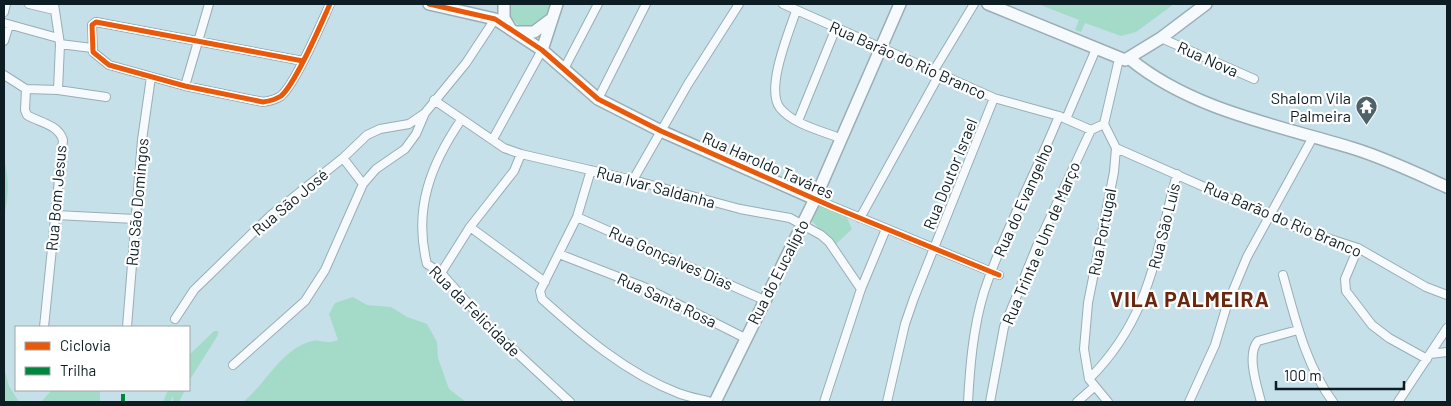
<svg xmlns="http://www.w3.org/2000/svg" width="1451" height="406" viewBox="0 0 1451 406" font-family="Barlow,sans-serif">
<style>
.green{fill:#a4dac8}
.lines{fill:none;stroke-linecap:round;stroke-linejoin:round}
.street-casing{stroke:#99adb4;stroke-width:10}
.secondary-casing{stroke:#99adb4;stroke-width:14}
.street{stroke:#f6fafc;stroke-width:8}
.secondary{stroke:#f6fafc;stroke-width:11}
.quiet{stroke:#00873e;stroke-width:4;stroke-dasharray:8 4;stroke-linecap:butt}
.cycleway-casing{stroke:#fff;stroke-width:8}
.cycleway{stroke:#e8590c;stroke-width:5}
.labels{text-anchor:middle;stroke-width:4.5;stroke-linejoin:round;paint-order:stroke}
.street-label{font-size:16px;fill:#0c1e24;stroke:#fff}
.poi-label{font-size:16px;fill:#0c1e24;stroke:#fff;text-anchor:end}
.district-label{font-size:21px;font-weight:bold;letter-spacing:1px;fill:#68270e;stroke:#fff}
</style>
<rect width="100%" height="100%" fill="#c6e0e9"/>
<path class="green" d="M511,4H552L541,26L520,27L509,15Z
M1038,4H1174L1136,32L1121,36L1085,23L1081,32L1075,30L1079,20Z
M4,159C9,179 9,196 4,215Z
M818,203L846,216L852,229L835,245L810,219Z
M353,297L367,305L391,307L407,317L427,324L437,342L438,358L449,389L466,402H243C266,384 281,349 312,341C321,339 326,345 338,340L329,314L335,303Z
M214,331H218V335L189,381V355Z
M4,368L9,386L19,402H4Z
M52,390H100V402H41Z
M168,390H185L179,402H173V396L170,402H163Z"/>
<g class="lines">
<defs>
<path id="street" d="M29,4L54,10
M54,4L60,44L58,90
M783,4L994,98L1059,116L1091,130
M796,11C789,32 765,89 780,108C794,125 823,131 842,139
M4,12L6,4
M4,23L58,38
M1161,38L1254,79
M4,41L9,25
M60,44L92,48
M303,61L96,22L92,25L93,52L109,65L185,86L263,102C270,101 275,100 281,96C296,83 321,24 330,4
M564,69L598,4
M933,72L974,4
M4,75L26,89L58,90L106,97
M185,86L209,4
M26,89L25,110L27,115C40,123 58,124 63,140L44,327
M598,99L646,4
M434,100L504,148L521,154L633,180L740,209L790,218L821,235L829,242L861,289
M1066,119L1096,49
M461,120C431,164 413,209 427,264L441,273L489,327L570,402
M798,121L836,28
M1104,124L1116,148L1114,172L1088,303L1084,349L1089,379L1108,402
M1104,124L1119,59
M493,139L542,50
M1116,148L1302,230L1358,248L1426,287L1447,295
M343,158L363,184
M591,170L577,217L540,291L542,299C582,335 626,373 678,393C688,397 700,399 711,402
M633,180L688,84L739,4
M815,199L999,275
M56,215L135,219
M577,217L764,300
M860,218L939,75
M470,227L545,282
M1358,248L1345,279L1346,291L1372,325L1389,338L1427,359
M559,254L644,287L745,338
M441,273L470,227L514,171L521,154
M1283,275C1295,318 1306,366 1333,402
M175,319L194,290L270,216L343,158L367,135L380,129L409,124L425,113
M127,327L142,140L151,77
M1430,354L1447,352
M233,365L305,301L325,270L363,184L376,169L405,149L416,134L425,113L466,63L495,19
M1089,379C1151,317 1155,254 1177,174
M824,402L861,289L886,229
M887,402L905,324L914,298L994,98
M968,402C970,366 973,328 984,292C1004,232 1035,175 1059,116
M990,402L1004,327L1037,246L1091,130L1104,124
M1077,402L1094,387
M1189,402L1215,345L1227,305L1247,257L1313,137
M1261,402C1257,386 1246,354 1258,341L1298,330
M1398,402L1447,328"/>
<path id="secondary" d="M429,4L495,19L542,50L598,99L661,131L815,199
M504,4V18L510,28
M988,4L1125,60L1161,38L1206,4
M517,32H534L550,20
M542,50L557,4
M1130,59C1192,110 1277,125 1352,148C1385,158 1416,173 1447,187
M715,402L815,199L900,4"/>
</defs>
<use href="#street" class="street-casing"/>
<use href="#secondary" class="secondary-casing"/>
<use href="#street" class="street"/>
<use href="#secondary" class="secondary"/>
<path class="quiet" d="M123,402V390"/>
<defs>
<path id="cycleway" d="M429,4L495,19L542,50L598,99L661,131L833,207L999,275
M303,61L96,22L92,25L93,52L109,65L185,86L263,102C270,101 275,100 281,96C296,83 321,24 330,4"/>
</defs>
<use href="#cycleway" class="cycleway-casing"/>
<use href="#cycleway" class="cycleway"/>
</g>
<defs>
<symbol id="temple-pin" viewBox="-11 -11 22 30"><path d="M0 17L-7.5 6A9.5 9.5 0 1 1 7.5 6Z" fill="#4d6269" stroke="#fff"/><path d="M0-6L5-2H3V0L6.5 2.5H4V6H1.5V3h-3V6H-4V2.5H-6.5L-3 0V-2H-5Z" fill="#fff"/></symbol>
</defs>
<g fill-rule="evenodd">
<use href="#temple-pin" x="1354" y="94" width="25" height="34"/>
</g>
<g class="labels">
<g class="street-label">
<text transform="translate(1208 59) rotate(24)" y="6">Rua Nova</text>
<text transform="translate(908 60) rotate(24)" y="6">Rua Barão do Rio Branco</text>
<text transform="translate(768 165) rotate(24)" y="6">Rua Haroldo Taváres</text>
<text transform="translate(950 174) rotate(-68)" y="6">Rua Doutor Israel</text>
<text transform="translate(656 187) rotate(15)" y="6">Rua Ivar Saldanha</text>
<text transform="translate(56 198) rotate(-85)" y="6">Rua Bom Jesus</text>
<text transform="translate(1023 200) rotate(-66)" y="6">Rua do Evangelho</text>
<text transform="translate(137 202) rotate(-85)" y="6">Rua São Domingos</text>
<text transform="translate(290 202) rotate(-40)" y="6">Rua São José</text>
<text transform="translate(1283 219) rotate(23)" y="6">Rua Barão do Rio Branco</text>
<text transform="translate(1164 226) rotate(-76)" y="6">Rua São Luís</text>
<text transform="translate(1102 232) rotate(-79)" y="6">Rua Portugal</text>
<text transform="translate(1041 243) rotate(-67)" y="6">Rua Trinta e Um de Março</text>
<text transform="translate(671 258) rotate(24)" y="6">Rua Gonçalves Dias</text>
<text transform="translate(778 272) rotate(-63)" y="6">Rua do Eucalípto</text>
<text transform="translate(667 300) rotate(25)" y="6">Rua Santa Rosa</text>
<text transform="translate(475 311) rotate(45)" y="6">Rua da Felicidade</text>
</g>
<g class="poi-label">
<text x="1351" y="104">Shalom Vila<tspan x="1351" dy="18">Palmeira</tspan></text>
</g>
<g class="district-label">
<text x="1190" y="307">VILA PALMEIRA</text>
</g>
</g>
<rect width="1451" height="406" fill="none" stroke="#0c1e24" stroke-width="10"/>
<rect x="15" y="326" width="175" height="65" fill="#ffffff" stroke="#9ea5a7"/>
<rect x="25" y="342" width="25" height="8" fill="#e8590c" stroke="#9ea5a7"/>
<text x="60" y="351" font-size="15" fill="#0c1e24">Ciclovia</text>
<rect x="25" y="367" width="25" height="8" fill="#00873e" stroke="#9ea5a7"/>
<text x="60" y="376" font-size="15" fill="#0c1e24">Trilha</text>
<path d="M1276 381v8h128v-8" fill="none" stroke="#0c1e24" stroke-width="2.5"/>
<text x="1284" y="381" font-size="15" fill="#0c1e24" stroke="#ffffff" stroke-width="4" paint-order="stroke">100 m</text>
</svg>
